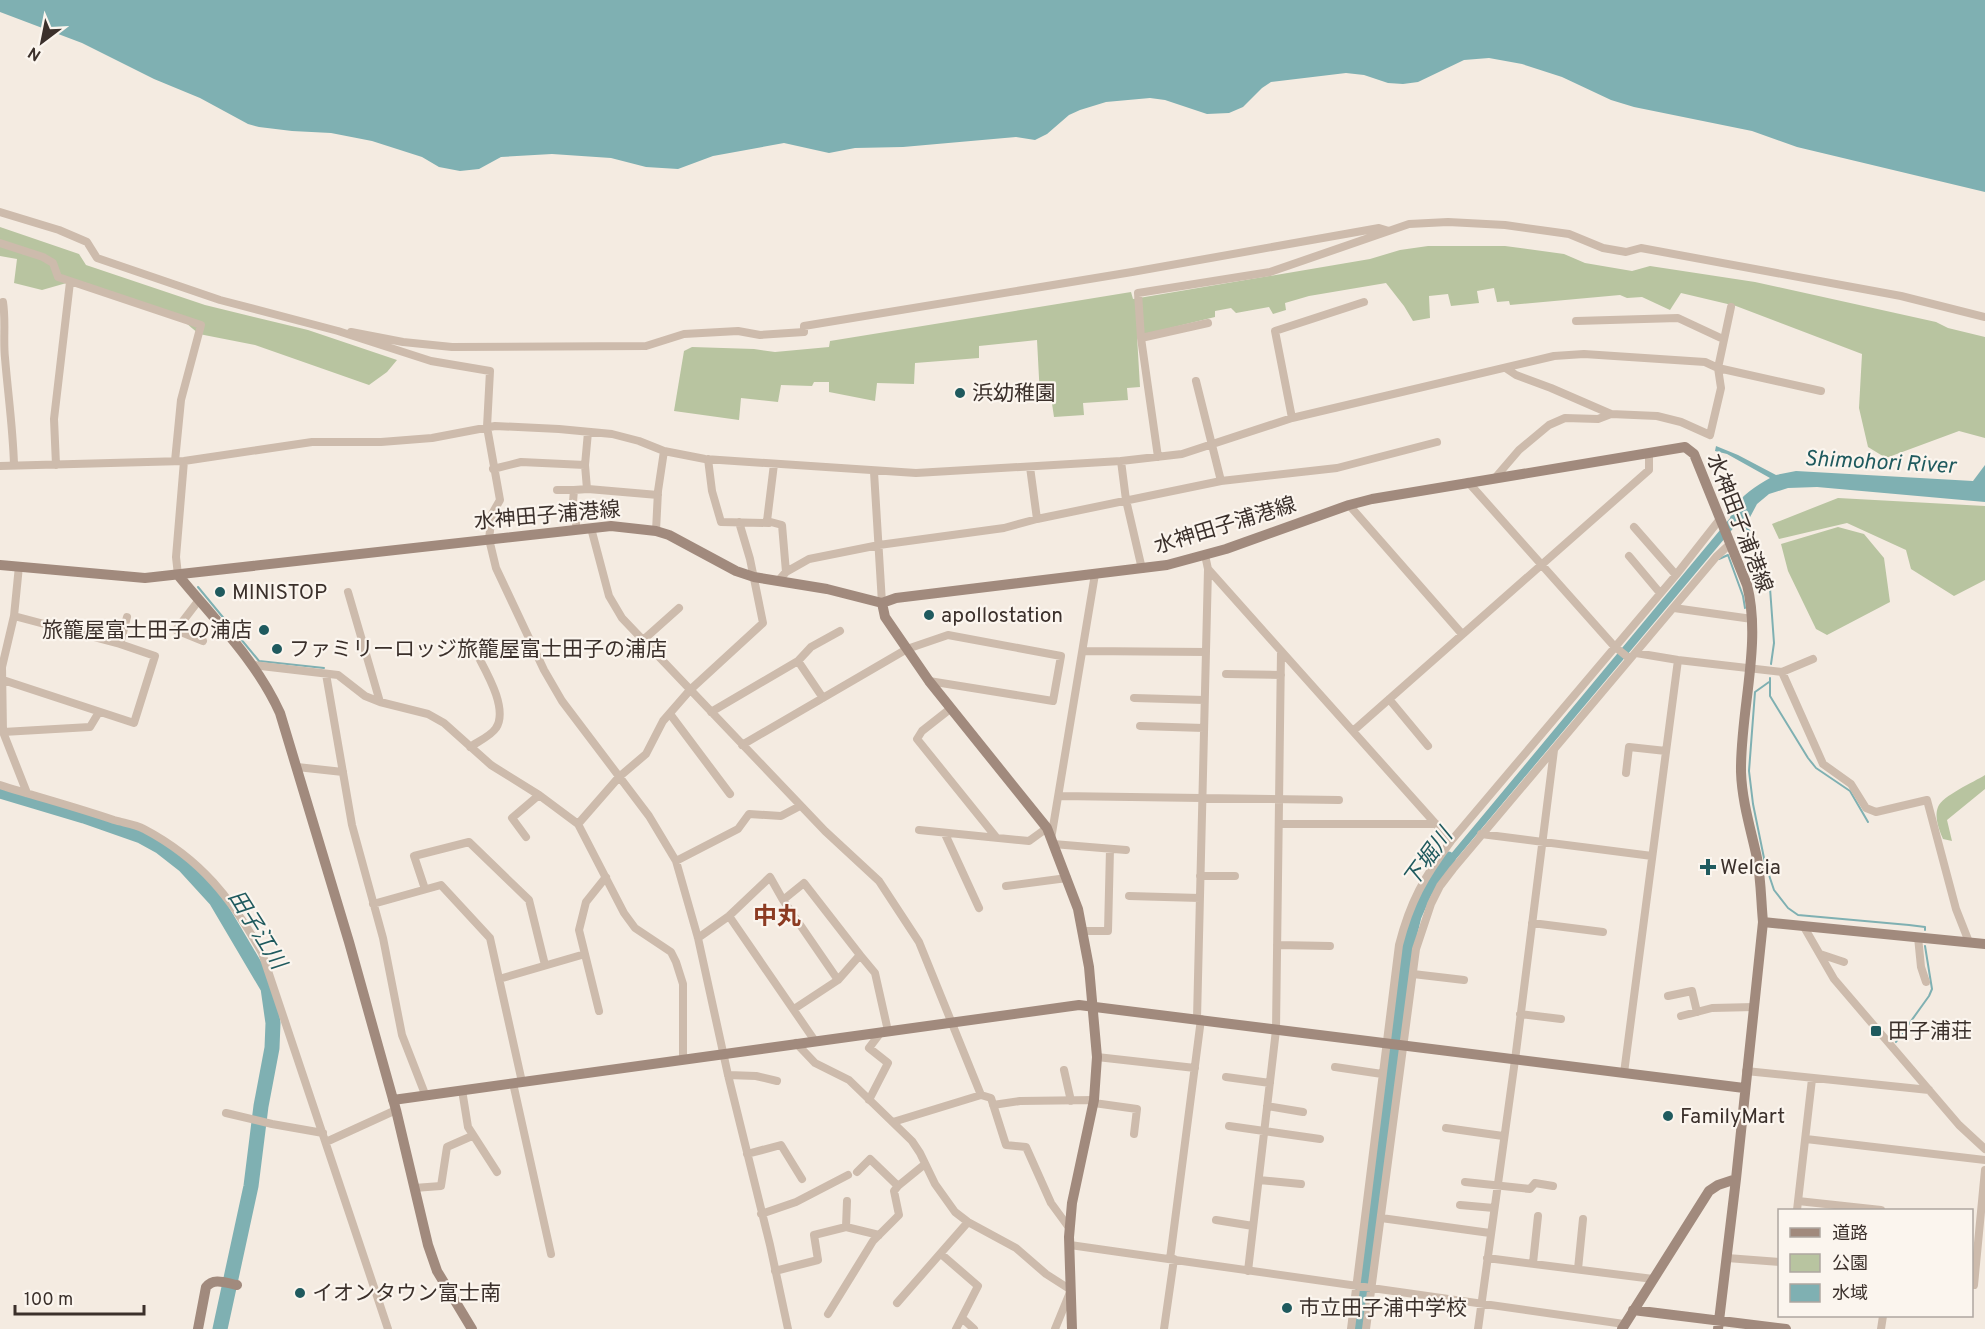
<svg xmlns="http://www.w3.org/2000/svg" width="1985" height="1329" viewBox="0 0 1985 1329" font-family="Overpass,'Noto Sans JP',sans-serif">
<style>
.green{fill:#b8c4a0}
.water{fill:#7fb0b2}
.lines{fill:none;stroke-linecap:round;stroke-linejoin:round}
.stream{stroke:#7fb0b2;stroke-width:2}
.river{stroke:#7fb0b2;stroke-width:15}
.street{stroke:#cdbbac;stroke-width:8}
.secondary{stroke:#a18a7d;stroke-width:10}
.poi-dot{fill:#1f5a5e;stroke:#fbf5ee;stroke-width:2}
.labels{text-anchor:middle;stroke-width:4.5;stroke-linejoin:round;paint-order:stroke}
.poi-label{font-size:21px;fill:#3b302b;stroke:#fbf5ee;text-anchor:start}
.street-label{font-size:21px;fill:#3b302b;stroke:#fbf5ee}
.water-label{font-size:22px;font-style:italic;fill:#1f5a5e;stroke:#fbf5ee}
.quarter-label{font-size:24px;font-weight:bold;fill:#8c3b22;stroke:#fbf5ee}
</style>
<rect width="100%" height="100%" fill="#f4ebe1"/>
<path class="green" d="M0,227L79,254L86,265L205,305L308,330L397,360L387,372L369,385L255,345L199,334L174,313L77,280L42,290L14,283L17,259L0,256Z
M1428,246H1505L1564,254L1585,263L1632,271L1650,266L1755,282L1936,322L1948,328L1985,337V438L1959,431L1886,458L1868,447L1859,408L1862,354L1736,306L1681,293L1670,310L1642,297L1627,298L1620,295L1510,305L1509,301L1497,302L1494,288L1477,291L1479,303L1451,306L1448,294L1429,296L1430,318L1413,321L1404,306L1386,283L1309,296L1285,303L1286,310L1273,314L1269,307L1236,313L1231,308L1215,311V317L1137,336L1140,387L1127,388L1128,400L1083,403L1084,415L1054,417L1051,397H1040L1037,340L979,346V358L915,363L914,384L877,383L875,401L829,392V382H814L812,386L781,385L778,402L741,398L739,420L674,411L684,351L692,347L754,349L775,352L829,347L830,341L1131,292L1133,299L1370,259L1400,250Z
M1838,498L1985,506V580L1954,596L1911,569L1906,550L1847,523L1779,539L1772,524Z
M1838,527L1864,534L1884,558L1890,602L1827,635L1816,629L1788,571L1781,544Z
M1985,775V789L1947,820L1952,841L1943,839C1939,829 1934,817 1938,807C1942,796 1974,782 1985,775Z"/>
<path class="water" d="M0,0H1985V192L1797,147L1752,131L1634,107L1611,100L1562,77L1522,64L1489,58L1464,60L1418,82L1403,84L1388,83L1364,75L1346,73L1271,82L1262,88L1243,107L1229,113L1207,114L1165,100L1150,98L1106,102L1080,110L1069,115L1047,134L1035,140L1016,137L903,147L855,148L829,153L784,143L713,156L678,169L646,167L611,158L552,154L501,157L479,169L460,171L439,167L422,157L372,141L331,133L292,131L259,127L248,124L200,98L154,79L82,43L0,12Z
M1716,446L1738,455L1776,475L1796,471L1973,481L1985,465V502L1817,487L1788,488L1769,494L1757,504L1748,521L1751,534L1745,530L1741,519L1441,877L1435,873L1730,518C1735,499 1754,487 1770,478L1727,454L1715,451Z"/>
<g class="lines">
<path class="stream" d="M1748,530L1770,588L1774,643L1771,664
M1719,559L1728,555L1743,596L1745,608
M198,587L259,661L324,668
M1770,678V696L1808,758L1816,768L1850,791L1868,822
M1769,682L1755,692L1749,771L1753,804L1765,863L1774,890L1788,908L1798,915L1909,925L1925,927V930
M1896,1042L1929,996L1932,989L1925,946"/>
<path class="river" d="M0,791L84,816L141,836L161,847L184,865L216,900L268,988L273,1023L272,1048L261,1106L251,1186L220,1329
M1358,1329L1408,941L1414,916L1425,891L1448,859"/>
<path class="street" d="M0,212L59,230L87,242L97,258L220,300L338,331L431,361L490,371L487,427L500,500L492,514L489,539L496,568L544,670L562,701L649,816L676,861L698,938L728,1075L770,1245L788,1329
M0,243L43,257L53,263L58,277L201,325L181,400L175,461
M3,302C6,321 3,339 5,358C8,394 13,429 14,465
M1576,321L1678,318L1723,339
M351,332L403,342L452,347L646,346L684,334L738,331L760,335L804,332V326L1132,272L1379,228L1389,231
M1141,338L1208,323
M1507,369L1516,375L1551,388L1611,414
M1196,381L1221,481
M1292,418L1275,331L1364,302
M664,451L705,459L916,473L1121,461L1182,454L1292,418L1554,356L1584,354L1705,362L1718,368L1821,391
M1158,457L1141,338L1138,293L1270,272L1409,224L1448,222L1505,225L1569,234L1603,248L1626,252L1641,248L1901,296L1985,317
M708,459L712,491L721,522L769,523
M1121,461L1126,500L1142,569
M774,464L767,521L782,525L786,572
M56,465L54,419L70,282
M0,466L184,461L312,442H381L432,438L495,426L559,429L612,434L639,441L664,451L658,491L656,531
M1030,467L1037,519
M493,469L521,462L585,465
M874,472L882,603
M1495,478L1519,450L1549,425L1565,418L1598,419L1611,414L1657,416L1681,422L1710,435L1721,388L1718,368L1731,307
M1468,482L1614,646L1630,659
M587,489L585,465L588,432
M557,490H574
M1349,505L1462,634
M576,524L573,502L574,490L588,489L658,495
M1634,527L1676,575
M591,528L609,596L622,618L825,831L879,881L919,942L981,1095
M1205,555L1208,569L1451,841
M1629,556L1660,593
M19,566L14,616L2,667L3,732L27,793
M178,575L176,557L184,461
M779,580L786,572L809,559L879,545L1004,528L1037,519L1221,481L1337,468L1437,442
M348,592L380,702
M199,600L176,630L203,641
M1674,608L1752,619
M642,641L679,608
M120,644L127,617
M1083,651L1206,652
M1636,653L1678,660L1782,672L1823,764L1851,784L1866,808L1876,812L1927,800L1956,909L1969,942
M798,661L823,698
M253,665L338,675L365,696L380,702L428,714L444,723L491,765L539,795L578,824L624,913L635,928L671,952L676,962L683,984V1060
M1782,672L1813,659
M326,674L352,825L383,938L402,1035L425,1094
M1226,674L1281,675
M3,680L134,723L155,656L120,644L14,616
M1134,698L1204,700
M1389,699L1428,746
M950,709L922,731L917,739L996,837
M711,712L798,661L811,647L840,631
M670,714L730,794
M1140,726L1204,728
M1353,731L1649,470V453
M3,732L90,727L99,712
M742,745L907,649L948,635L1061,656L1053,701L929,681
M470,747C477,742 491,736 496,728C508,710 488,675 479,658
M297,767L343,772
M1626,773L1629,747L1666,751
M0,785C38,797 76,807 114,820C124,823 135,824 144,829C201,859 232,899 262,953L388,1329
M1060,796L1339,800
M578,824L619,777L646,754L663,721L690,690L763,623L750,559L739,522
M1279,824H1436
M919,830L1029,841L1047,828
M945,834L979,908
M1481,834L1652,856
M526,837L512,818L539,795
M1051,839L1095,574
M1053,844L1126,850
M676,861L738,829L749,814L781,816L800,806
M1200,876H1235
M1006,886L1067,878
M425,889L414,856L469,842L529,900L545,965
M1129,896L1200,898
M783,900L838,980
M373,904L441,885L490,938L522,1082
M729,916L815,1041
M1532,923L1603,932
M1804,927L1834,979L1959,1125L1985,1149
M1083,931H1108L1110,849
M1918,937L1921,967L1926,982
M698,938L729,916L770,877L783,900L804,883L860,955L838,980L794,1009
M1277,945L1330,946
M1820,954L1844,962
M860,955L875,973L888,1031
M1413,974L1464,980
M499,979L585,954
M1668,996L1692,991L1697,1012
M599,1011L579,930L586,902L606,877
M1520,1014L1561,1019
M1681,1016L1712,1008L1754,1007
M1197,1019L1208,569
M796,1043L815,1063L849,1080L912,1141L920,1153L935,1184L955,1212L968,1222L1016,1248L1046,1274L1071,1290L1055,1329
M1097,1057L1195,1068
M1335,1067L1382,1074
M1064,1070L1071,1101
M1746,1071L1929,1090
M1624,1073L1678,660
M728,1075L756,1076L777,1081
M1226,1077L1270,1083
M513,1083L551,1254
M462,1090L468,1127L497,1172
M869,1100L888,1063L869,1048L881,1032
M1094,1103L1137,1109L1134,1134
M993,1105L1020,1101L1094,1100
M1267,1106L1303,1112
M226,1113L272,1124L323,1133
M893,1122L981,1095L991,1098L1006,1145L1026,1147L1051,1203L1070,1229
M1229,1126L1320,1139
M1446,1128L1503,1136
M1806,1139L1985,1160
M326,1142L396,1110
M747,1154L781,1145L802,1179
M857,1172L870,1159L898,1186
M1259,1180L1301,1184
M1465,1182L1530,1189L1535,1183L1553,1186
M414,1188L441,1186L447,1147L472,1136
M1798,1201L1881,1210
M1460,1205L1494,1208
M1797,1210L1812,1079
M761,1214L796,1202L848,1175
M1381,1218L1490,1233
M1216,1220L1253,1226
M846,1227L847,1201
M1070,1245L1624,1324
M941,1254L978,1286L956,1329
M1487,1258L1653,1279
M1727,1258L1780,1262
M1170,1259L1201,1019
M1533,1263L1538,1216
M1578,1269L1583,1219
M775,1271L818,1260L814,1235L846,1227L879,1235
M1248,1271L1276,1030L1281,651
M1974,1285L1985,1170
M897,1303L968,1222
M828,1314L873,1241L899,1215L894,1191L898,1186L925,1164
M962,1318L974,1329
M1164,1329L1174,1259
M1351,1329L1399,945C1410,902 1424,877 1451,841L1676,575L1720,519
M1366,1329L1416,949L1431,904L1440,886L1453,869L1716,557L1730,544
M1478,1329L1515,1060L1554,750
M1881,1329L1883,1316"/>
<path class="secondary" d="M0,565L145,578L611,526L656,531L669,535L736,571L754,577L827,589L882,603L896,598L1167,565L1226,549L1349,505L1372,499L1685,447L1694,454L1747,585C1762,643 1740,712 1741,772C1742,802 1751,830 1757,858C1761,879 1761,901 1763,922L1985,944
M178,575C214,619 256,660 280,713L349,942L396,1110L428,1245L437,1271L472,1329
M882,603L885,617L929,681L1047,828L1078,909L1089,967L1097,1057L1094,1100L1072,1203L1069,1237L1072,1329
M393,1100L1079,1005L1744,1088
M1633,1310L1786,1329
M198,1329L206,1287C214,1277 226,1283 237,1285
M1622,1329L1709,1191L1718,1185L1736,1179
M1718,1329L1736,1179L1763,922"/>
</g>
<g class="poi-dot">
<circle cx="960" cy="393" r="6"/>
<circle cx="220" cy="592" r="6"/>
<circle cx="929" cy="615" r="6"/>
<circle cx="264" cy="630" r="6"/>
<circle cx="277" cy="649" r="6"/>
<path d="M1705 858h6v6h6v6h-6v6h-6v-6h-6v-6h6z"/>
<rect x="1870" y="1025" width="12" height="12" rx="3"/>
<circle cx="1668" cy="1116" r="6"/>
<circle cx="300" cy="1293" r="6"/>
<circle cx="1287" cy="1308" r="6"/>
</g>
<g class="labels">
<g class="poi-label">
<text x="972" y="400">浜幼稚園</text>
<text x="232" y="599">MINISTOP</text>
<text x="941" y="622">apollostation</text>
<text x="252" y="637" text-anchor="end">旅籠屋富士田子の浦店</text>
<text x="289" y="656">ファミリーロッジ旅籠屋富士田子の浦店</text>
<text x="1720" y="874">Welcia</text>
<text x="1888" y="1038">田子浦荘</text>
<text x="1680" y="1123">FamilyMart</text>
<text x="312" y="1300">イオンタウン富士南</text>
<text x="1299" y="1315">市立田子浦中学校</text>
</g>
<g class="street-label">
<text transform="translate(547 515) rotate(-5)" y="7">水神田子浦港線</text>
<text transform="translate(1740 523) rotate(69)" y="7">水神田子浦港線</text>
<text transform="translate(1225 525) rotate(-17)" y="7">水神田子浦港線</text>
</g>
<g class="water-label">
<text transform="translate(1880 461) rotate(3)" y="8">Shimohori River</text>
<text transform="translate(1427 857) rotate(-54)" y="8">下堀川</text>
<text transform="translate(258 929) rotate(58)" y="8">田子江川</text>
</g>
<g class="quarter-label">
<text x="777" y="924">中丸</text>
</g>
</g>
<rect x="1778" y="1209" width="195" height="108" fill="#fbf5ee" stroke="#aea6a0" stroke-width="1.5"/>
<rect x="1790" y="1228" width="30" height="9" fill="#a18a7d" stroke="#aea6a0" stroke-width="1.5"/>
<text x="1832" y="1239" font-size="18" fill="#3b302b">道路</text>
<rect x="1790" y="1254" width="30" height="18" fill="#b8c4a0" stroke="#aea6a0" stroke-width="1.5"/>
<text x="1832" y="1269" font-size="18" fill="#3b302b">公園</text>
<rect x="1790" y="1284" width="30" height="18" fill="#7fb0b2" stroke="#aea6a0" stroke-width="1.5"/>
<text x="1832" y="1299" font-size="18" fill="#3b302b">水域</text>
<g transform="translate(42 42) rotate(212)" stroke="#fbf5ee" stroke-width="4.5" paint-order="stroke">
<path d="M0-4.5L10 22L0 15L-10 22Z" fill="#3b302b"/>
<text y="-9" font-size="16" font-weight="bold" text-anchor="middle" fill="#3b302b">N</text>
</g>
<path d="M15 1305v9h129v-9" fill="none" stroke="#3b302b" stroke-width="3"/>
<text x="24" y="1305" font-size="18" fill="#3b302b" stroke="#fbf5ee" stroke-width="4.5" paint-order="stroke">100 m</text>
</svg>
